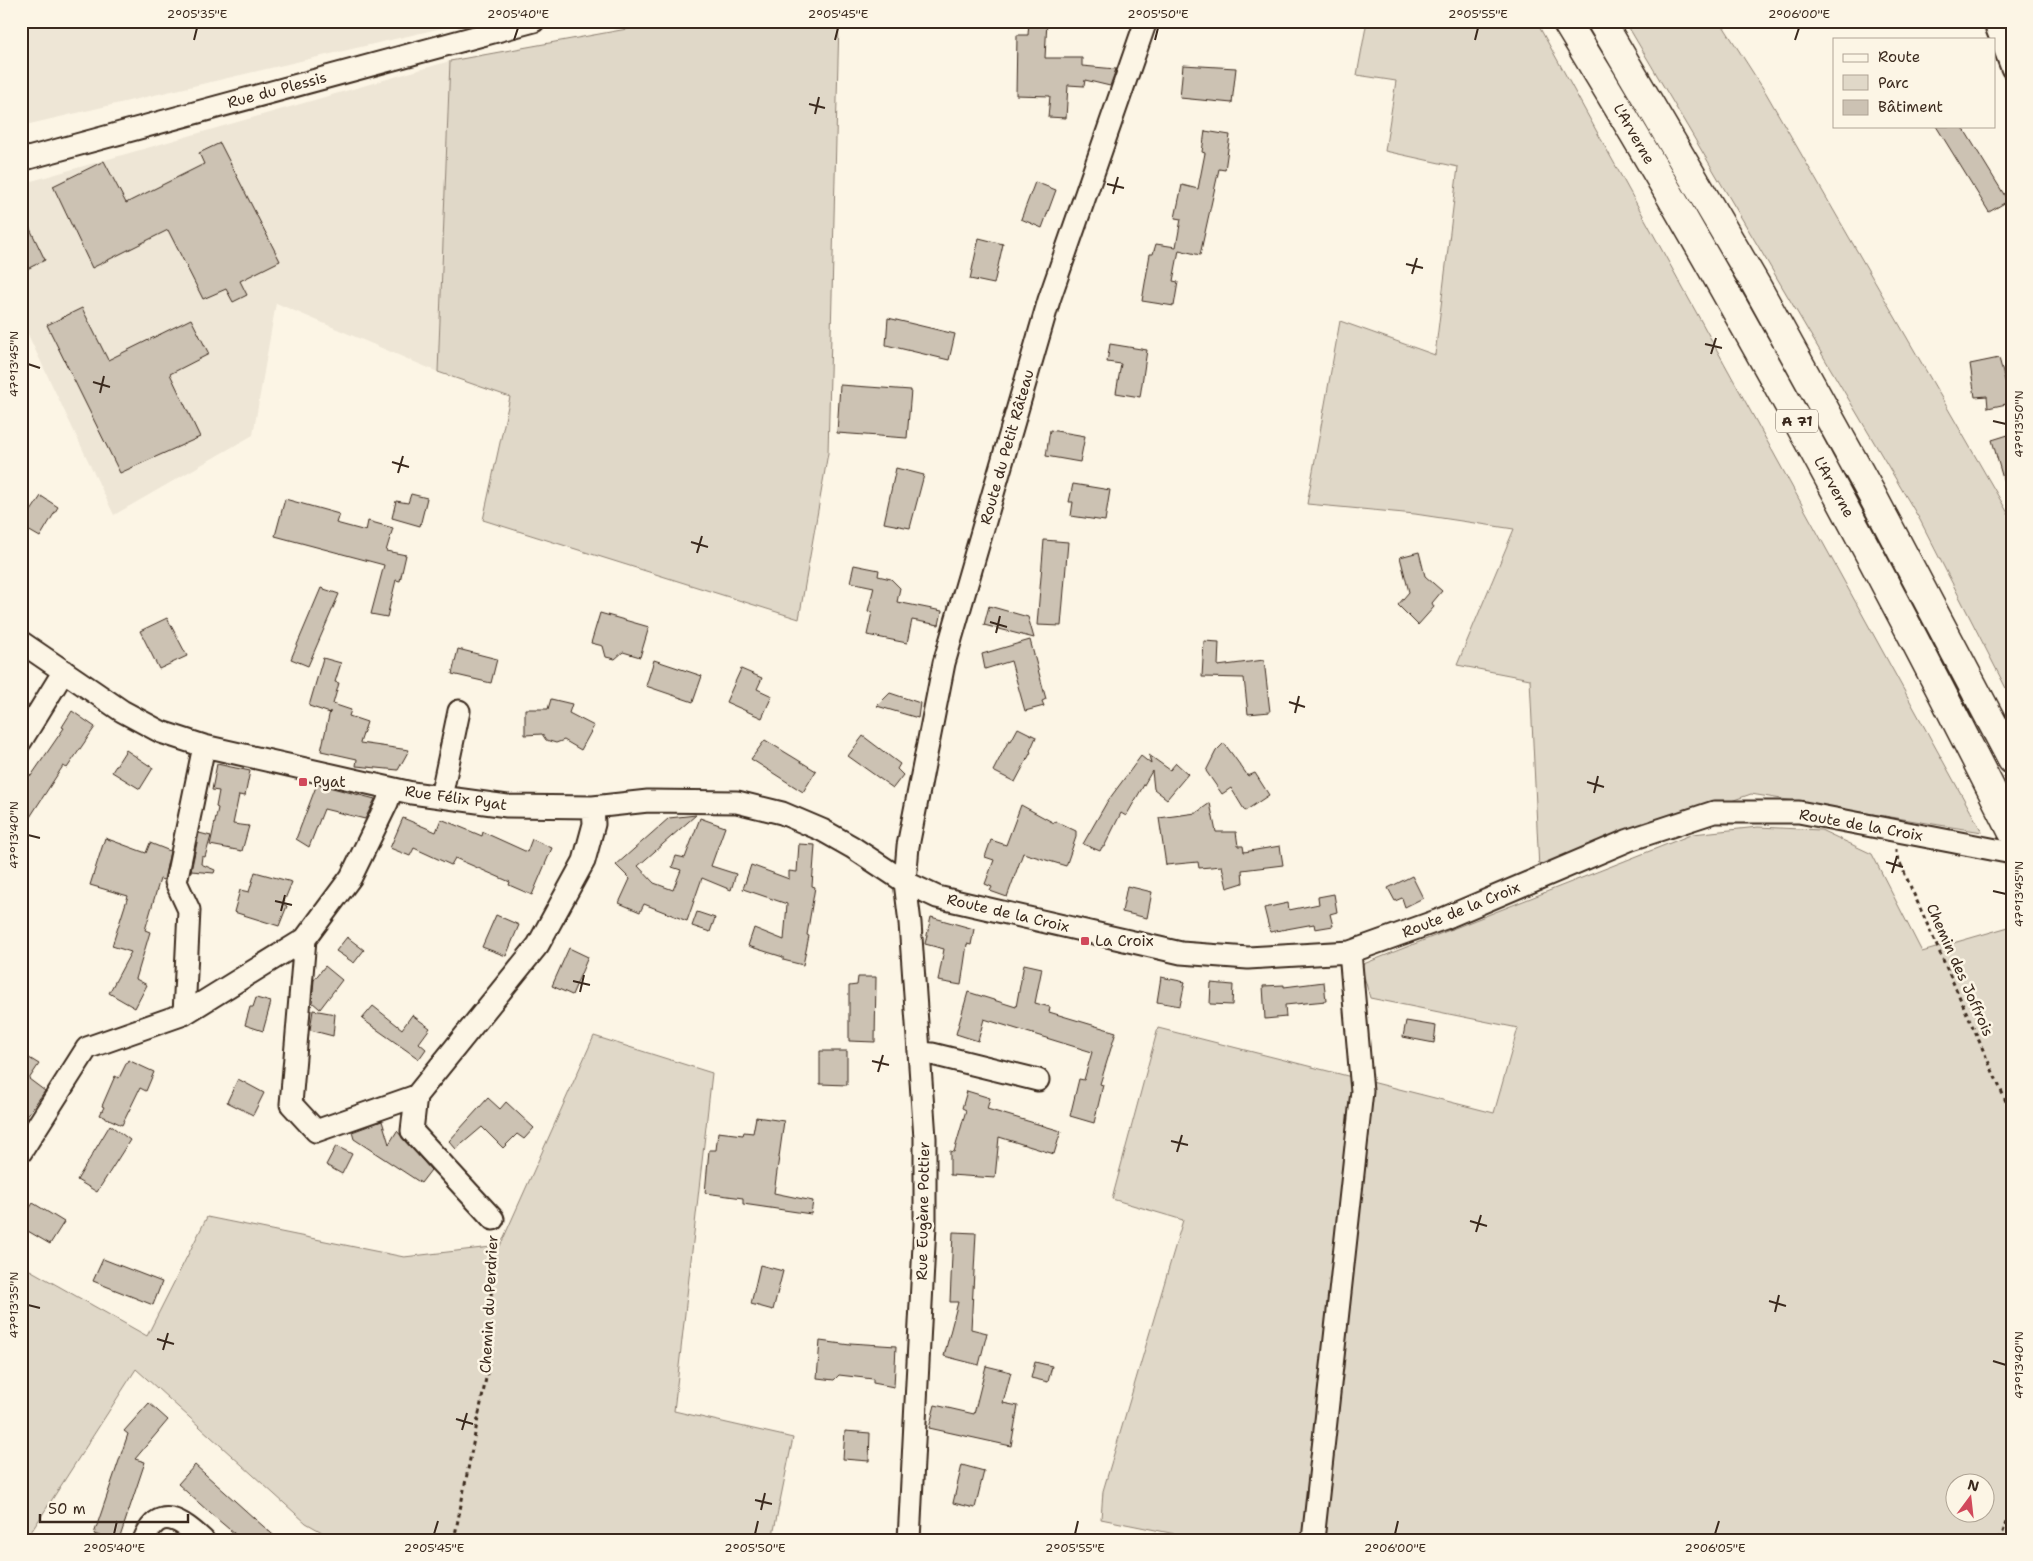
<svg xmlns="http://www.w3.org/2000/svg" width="2033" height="1561" viewBox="0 0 2033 1561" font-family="'Shantell Sans',sans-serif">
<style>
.built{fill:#eee6d6}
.green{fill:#e0d8c8;stroke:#8e8173;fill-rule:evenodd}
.building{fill:#ccc2b3;stroke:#3b2a1e}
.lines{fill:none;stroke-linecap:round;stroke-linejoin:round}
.minor-casing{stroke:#3b2a1e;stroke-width:25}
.highway-casing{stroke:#3b2a1e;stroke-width:31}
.path{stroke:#3b2a1e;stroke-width:3;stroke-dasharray:4 4;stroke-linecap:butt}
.minor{stroke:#fcf5e5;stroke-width:21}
.highway{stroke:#fcf5e5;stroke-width:28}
.ticks{fill:none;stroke:#3b2a1e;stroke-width:2}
.poi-dot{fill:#d1495b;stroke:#fcf5e5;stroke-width:2}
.labels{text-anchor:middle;stroke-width:5;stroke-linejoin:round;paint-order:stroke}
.shield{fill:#fcf5e5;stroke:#75675a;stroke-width:1}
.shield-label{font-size:14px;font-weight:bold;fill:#3b2a1e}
.street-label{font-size:15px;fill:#3b2a1e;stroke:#fcf5e5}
.poi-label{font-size:15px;fill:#3b2a1e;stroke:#fcf5e5;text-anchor:start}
.neatline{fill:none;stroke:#3b2a1e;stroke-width:2}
.ticks-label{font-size:12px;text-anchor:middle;fill:#3b2a1e}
</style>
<rect width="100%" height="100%" fill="#fcf5e5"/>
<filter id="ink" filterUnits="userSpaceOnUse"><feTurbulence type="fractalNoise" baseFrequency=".02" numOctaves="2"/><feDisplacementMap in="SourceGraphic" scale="10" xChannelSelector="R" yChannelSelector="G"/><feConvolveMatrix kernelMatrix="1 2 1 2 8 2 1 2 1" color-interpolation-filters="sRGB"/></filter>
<g filter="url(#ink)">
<path class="built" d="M21,21H472L21,126Z
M450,61L438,372L276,303L253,435L114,515L21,320V184Z"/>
<path class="green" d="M671,21H839L828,453L799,619L483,520L510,397L438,372L450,61Z
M1367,21H1536L1982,832L1751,794L1539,869L1530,679L1457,665L1514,529L1415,514L1307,504L1340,321L1435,355L1458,167L1385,151L1396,81L1357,75Z
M1625,21H1720L1766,93L2012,520V700L1920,520Z
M1758,827L1821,830L1872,854L1922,952L2012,926V1540H1205L1101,1519L1103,1491L1183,1220L1112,1199L1158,1028L1494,1113L1518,1028L1370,998L1361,965L1693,834ZM1956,1484H1986V1514H1956Z
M594,1036L712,1073L674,1411L793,1438L772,1540H336L306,1523L136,1369L26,1540H21V1265L147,1336L207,1217L404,1257L500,1246Z"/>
<path class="building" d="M1029,21H1047L1045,58H1082V66L1116,69L1110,86L1085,80L1084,86L1068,85L1066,118L1048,117L1050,96L1016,95L1017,35H1028Z
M1183,65L1236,68L1232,103L1180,98Z
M1936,126H1962L2008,201L1989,212Z
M1205,131L1230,135L1225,170L1219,169L1200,255L1179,250L1173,281L1178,282L1174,306L1142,301L1150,254H1153L1156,244L1176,247L1181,219L1175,218L1182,185L1198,189L1205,153L1202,152Z
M220,143L280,261L240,281L247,295L233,302L226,289L203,299L168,230L92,268L53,186L104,161L126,203L204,164L199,153Z
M1035,182L1056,190L1042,228L1021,219Z
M21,210L45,260L21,272Z
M979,238L1003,244L994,284L970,279Z
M82,308L108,360L191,319L209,354L170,374L200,437L120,473L47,325Z
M888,318L955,334L949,360L886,345Z
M1110,344L1147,350L1140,397L1116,393L1121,364L1107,362Z
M1999,358L2011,403L1988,408L1987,396L1975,397L1970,364Z
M840,385L911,390L907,438L837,433Z
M1050,430L1085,436L1080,462L1046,456Z
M2008,435L2012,450V492L2007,493L1992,440Z
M896,468L924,475L910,528L884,523Z
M1073,484L1110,490L1105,521L1071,516L1073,502H1069Z
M411,494L427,498L420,526L392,518L396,501L408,503Z
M41,496L58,507L40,537L21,526Z
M285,499L339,514L336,523L366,531L368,521L393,528L386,551L406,555L400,581L396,580L387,617L371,614L384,565L275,536Z
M1044,540L1068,542L1061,626L1037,625Z
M1419,552L1425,576L1442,591L1432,603L1434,607L1418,625L1398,605L1409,592L1400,557Z
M854,565L879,570L878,576L891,579L900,588L897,602L942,611L939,625L912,620L907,643L867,635L872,612L868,611L874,587L850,582Z
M321,588L339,594L308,666L291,659Z
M989,606L1028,617L1034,638L984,625Z
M600,613L649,627L640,657L623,652L615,659L606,657L603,646L591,643Z
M167,618L187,656L159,669L140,631Z
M1030,640L1046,699L1042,701L1044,706L1025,711L1011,661L985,669L982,654Z
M1204,641L1219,642L1218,666L1264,660L1270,712L1248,714L1244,678L1202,677Z
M458,649L497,659L491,683L452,674Z
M323,658L341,663L335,682L339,683L333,704L351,710L349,716L367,722L360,743L409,750L398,770L356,766L357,759L321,751L330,711V713L309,706Z
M654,660L702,676L693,702L646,686Z
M741,669L762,678L757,689L772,696L762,718L726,702Z
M890,693L920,703L918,718L877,706Z
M551,699L572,704L569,713L594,726L581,750L564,740L556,743L546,740L542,734L525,735V709H548Z
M72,711L95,727L67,768L63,766L21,831V781L27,773L31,776L64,728L62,727Z
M1018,728L1036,737L1030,751L1031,752L1015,782L993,771L1009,740L1011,741Z
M863,736L900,764L897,769L903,775L893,788L848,756Z
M765,740L816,771L803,792L751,759Z
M1224,743L1248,776L1255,773L1269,795L1245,811L1231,788L1222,794L1206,771L1216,751Z
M126,750L153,768L140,789L112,772Z
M1149,755L1170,770L1176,763L1188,774L1167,799L1154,789L1152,771L1126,816L1121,813L1104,847H1102L1100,851L1083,844L1107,802L1141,756L1151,764Z
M217,764L250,771L245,796L239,795L233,824L249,826L242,851L210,845L218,808L216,807L219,791L212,790Z
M317,784L375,799L365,819L324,809L309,847L296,839Z
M1210,803L1216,832H1236L1238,846H1243L1244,852L1280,846L1283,865L1242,870L1243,883L1227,888L1222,866L1199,868L1198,862L1166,865L1159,818L1196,813Z
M1021,805L1054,823L1055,821L1076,831V837L1066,866L1023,853L1007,897L990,891L992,887L985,884L994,860L985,857L991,840L1006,845Z
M696,815L638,866L654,883L673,890L681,870L672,867L676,856L685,858L700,818L725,827L711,866L736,874L731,890L702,878L687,921L644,904L640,912L619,903L630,879L616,865L669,818Z
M403,818L436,832L441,819L482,836L483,832L527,852L532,839L552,848L532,895L509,885L510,882L455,858L451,865L414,848L410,856L390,848Z
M199,833L211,836L205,857L202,856L201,864L215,870L214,873L191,871Z
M105,838L146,853L150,843L170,851L164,880L160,879L145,930L150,932L136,979L147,985L135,1008L109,993L131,952L112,946L128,896L90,885Z
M799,844L815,845L812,886L815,887L807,935L809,936L803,965L783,960V957L748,946L754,928L784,940L787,904L743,889L751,865L789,879V871L797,872Z
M255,872L292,882L283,904L287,906L279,926L234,912L240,890L249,892Z
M1412,876L1423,898L1405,907L1402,898L1395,901L1388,888Z
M1127,886L1152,892L1147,918L1122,912Z
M1334,894L1337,912L1330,914L1333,926L1315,929L1314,924L1270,932L1264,908L1288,903L1289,910L1319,904L1318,897Z
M697,912L715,918L710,932L692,926Z
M496,915L519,925L506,956L482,947Z
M931,917L974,929L971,945L967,944L961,985L938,981L944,949L925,944Z
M347,937L364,950L354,963L336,951Z
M569,948L588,957L572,995L552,986Z
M1024,964L1042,968L1035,1003L1050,1007L1049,1012L1116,1032L1100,1084L1103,1085L1094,1123L1070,1116L1079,1079L1084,1080L1092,1052L984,1019L978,1041L956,1034L968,992L1016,1007Z
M325,966L342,980L320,1009L312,1002L314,980Z
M858,977H876L875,1042L849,1041V986L857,985Z
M1161,977L1185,982L1180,1006L1157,1002Z
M1324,982L1326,1001L1285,1005L1286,1017L1265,1019L1263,986L1284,985V987Z
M1211,983L1233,985L1232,1005L1210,1004Z
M256,998L271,1002L263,1031L245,1025L250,1007H253Z
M373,1006L402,1029L412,1015L430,1028L419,1043L426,1049L419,1059L362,1019Z
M313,1010L335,1014L333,1036L310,1030Z
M1406,1021L1436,1026L1434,1043L1403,1037Z
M820,1051H847V1085L820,1084Z
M21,1053L39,1064L29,1079L45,1091L21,1124Z
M128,1060L154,1072L146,1091L140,1088L122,1125L100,1115L104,1107L102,1106L115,1076L119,1078Z
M238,1079L264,1093L253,1115L227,1102Z
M967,1091L990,1098L987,1109L1061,1131L1054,1154L999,1137L995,1178L950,1175V1151L954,1152L966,1110L962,1108Z
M488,1098L500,1109L506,1102L534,1128L524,1139L517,1134L503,1148L482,1127L456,1149L449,1141Z
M756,1117L784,1121L774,1193L813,1201L811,1214L743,1204V1198L705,1193L709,1150H716L718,1132L743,1135L744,1132L753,1133Z
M382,1121L389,1144L397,1131L431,1170L421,1183L354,1139L352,1132Z
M110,1125L130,1140L97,1192L77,1180Z
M336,1146L352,1154L342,1174L326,1165Z
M33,1203L64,1222L50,1244L21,1227V1222Z
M953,1232L976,1233L971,1329L987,1333L979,1365L944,1356L958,1302H950Z
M103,1259L162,1282L153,1305L93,1281Z
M760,1265L783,1271L773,1310L751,1304Z
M820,1341L850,1345V1343L896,1346L894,1387L873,1383V1379L839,1375L834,1380L817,1378Z
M1035,1362L1052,1366L1048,1382L1031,1378Z
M986,1366L1011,1372L1003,1403L1018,1406L1011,1446L929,1428L935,1405L974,1414Z
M149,1403L168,1420L135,1459L145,1462L119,1540H112L94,1534L128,1434L124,1431Z
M845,1431L870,1433L869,1461L843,1459Z
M195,1465L255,1519L279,1540H242L210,1513L178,1484Z
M962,1465L984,1471L975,1508L953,1503Z"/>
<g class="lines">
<defs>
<path id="minor" d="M1994,21L2012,68
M21,160L534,21
M21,642L122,711L161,732L204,746L412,793L507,806L593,807L648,801L737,802L782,813L822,830L852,847L905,882L937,897L1181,953L1248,958L1350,952L1445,918L1629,840L1714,812H1799L2012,853
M21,741L64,671
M441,797L459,711
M305,939L291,1104L316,1131L416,1096L538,945L584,861L594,824L593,807
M184,1014L189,910L176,882L204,746
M919,1053L932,1054L1038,1080
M416,1096L412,1131L493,1219
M21,1152L87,1048L184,1014L305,939L351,877L387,803L392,789
M144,1540C159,1503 182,1521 203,1540
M909,1540L925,1225V1138L910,923L905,882L908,846L944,663L1049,300L1146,21
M1313,1540L1362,1091L1350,952"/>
<path id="highway" d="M1566,21C1727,284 1874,555 2012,831
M1601,21L1756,285L1871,493L2012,760"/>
</defs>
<use href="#minor" class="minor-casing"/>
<use href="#highway" class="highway-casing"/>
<path class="path" d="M1896,849V854L2012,1115
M454,1540L489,1363L493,1237
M2000,1540L2012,1508"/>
<use href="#minor" class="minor"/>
<use href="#highway" class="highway"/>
</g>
</g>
<path class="ticks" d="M194,40L197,28M514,40L518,28M835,40L838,28M1155,40L1158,28M1475,40L1478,28M1795,40L1799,28M809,104L825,108M815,114L819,97M1107,184L1124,188M1113,194L1118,177M1406,264L1423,268M1412,274L1417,258M1705,344L1722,348M1711,354L1716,338M28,364L40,368M93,382L110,387M100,393L104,376M1993,421L2006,424M392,462L409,467M398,473L403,456M691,542L708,547M697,553L702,536M990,622L1007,627M996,633L1000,616M1289,702L1305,707M1295,713L1299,696M1587,782L1604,787M1594,793L1598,776M28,835L40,838M1886,862L1903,867M1892,873L1897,856M1993,891L2006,894M275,901L292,905M281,911L285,895M573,981L590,985M580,992L584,975M872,1061L889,1065M878,1072L883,1055M1171,1141L1188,1145M1177,1152L1182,1135M1470,1221L1487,1226M1476,1232L1481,1215M1769,1301L1786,1306M28,1305L40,1308M1775,1312L1779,1295M157,1339L174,1344M163,1350L168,1333M1993,1361L2006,1365M456,1419L473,1424M462,1430L467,1413M755,1500L772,1504M761,1510L765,1493M114,1534L117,1521M434,1534L438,1521M755,1534L758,1521M1075,1534L1078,1521M1395,1534L1398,1521M1715,1534L1719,1521"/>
<g class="poi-dot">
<rect x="298" y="777" width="10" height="10" rx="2.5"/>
<rect x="1080" y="936" width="10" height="10" rx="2.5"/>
</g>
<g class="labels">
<rect class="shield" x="1776" y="409.5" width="42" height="23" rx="4"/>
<g class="shield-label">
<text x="1797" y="426">A 71</text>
</g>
<g class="street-label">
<text transform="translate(277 90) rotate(-15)" y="5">Rue du Plessis</text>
<text transform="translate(1634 134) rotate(60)" y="5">L'Arverne</text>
<text transform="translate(1007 447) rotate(-74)" y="5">Route du Petit Râteau</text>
<text transform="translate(1834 487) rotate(61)" y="5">L'Arverne</text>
<text transform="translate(456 798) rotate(8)" y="5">Rue Félix Pyat</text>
<text transform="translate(1861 825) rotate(10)" y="5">Route de la Croix</text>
<text transform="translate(1461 910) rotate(-22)" y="5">Route de la Croix</text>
<text transform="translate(1008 913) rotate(13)" y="5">Route de la Croix</text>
<text transform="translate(1960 970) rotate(66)" y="5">Chemin des Joffrois</text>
<text transform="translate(923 1211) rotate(-89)" y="5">Rue Eugène Pottier</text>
<text transform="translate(489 1304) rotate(-87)" y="5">Chemin du Perdrier</text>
</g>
<g class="poi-label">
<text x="313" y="787">Pyat</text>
<text x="1095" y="946">La Croix</text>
</g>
</g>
<rect width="2033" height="1561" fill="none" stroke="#fcf5e5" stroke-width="55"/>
<rect x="1833" y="38" width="162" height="90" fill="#fcf5e5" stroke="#afa495"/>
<rect x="1843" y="54" width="25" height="8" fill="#fcf5e5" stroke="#afa495"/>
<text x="1878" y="62" font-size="15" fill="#3b2a1e">Route</text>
<rect x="1843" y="75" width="25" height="15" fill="#e0d8c8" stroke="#afa495"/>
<text x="1878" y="88" font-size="15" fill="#3b2a1e">Parc</text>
<rect x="1843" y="100" width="25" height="15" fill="#ccc2b3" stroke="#afa495"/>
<text x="1878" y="112" font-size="15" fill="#3b2a1e">Bâtiment</text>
<g transform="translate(1970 1498) rotate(15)"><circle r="24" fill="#fcf5e5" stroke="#afa495"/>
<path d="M0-4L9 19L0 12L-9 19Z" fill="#d1495b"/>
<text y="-8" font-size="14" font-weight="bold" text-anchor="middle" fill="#3b2a1e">N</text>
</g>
<path d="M40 1514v8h148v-8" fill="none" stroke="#3b2a1e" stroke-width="2.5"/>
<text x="48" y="1514" font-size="15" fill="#3b2a1e" stroke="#fcf5e5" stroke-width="4" paint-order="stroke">50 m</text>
<rect x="28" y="28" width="1978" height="1506" class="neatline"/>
<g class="ticks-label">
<text x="197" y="18">2°05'35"E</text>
<text x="518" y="18">2°05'40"E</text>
<text x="838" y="18">2°05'45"E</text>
<text x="1158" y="18">2°05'50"E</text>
<text x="1478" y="18">2°05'55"E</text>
<text x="1799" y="18">2°06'00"E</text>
<text transform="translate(14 364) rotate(-90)" y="4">47°13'45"N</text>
<text transform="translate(2019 424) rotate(-90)" y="4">47°13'50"N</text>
<text transform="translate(14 835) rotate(-90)" y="4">47°13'40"N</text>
<text transform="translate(2019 894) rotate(-90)" y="4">47°13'45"N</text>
<text transform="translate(14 1305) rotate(-90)" y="4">47°13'35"N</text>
<text transform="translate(2019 1365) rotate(-90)" y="4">47°13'40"N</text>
<text x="114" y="1552">2°05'40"E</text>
<text x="434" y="1552">2°05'45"E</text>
<text x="755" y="1552">2°05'50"E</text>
<text x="1075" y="1552">2°05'55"E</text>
<text x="1395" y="1552">2°06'00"E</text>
<text x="1715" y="1552">2°06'05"E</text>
</g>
</svg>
